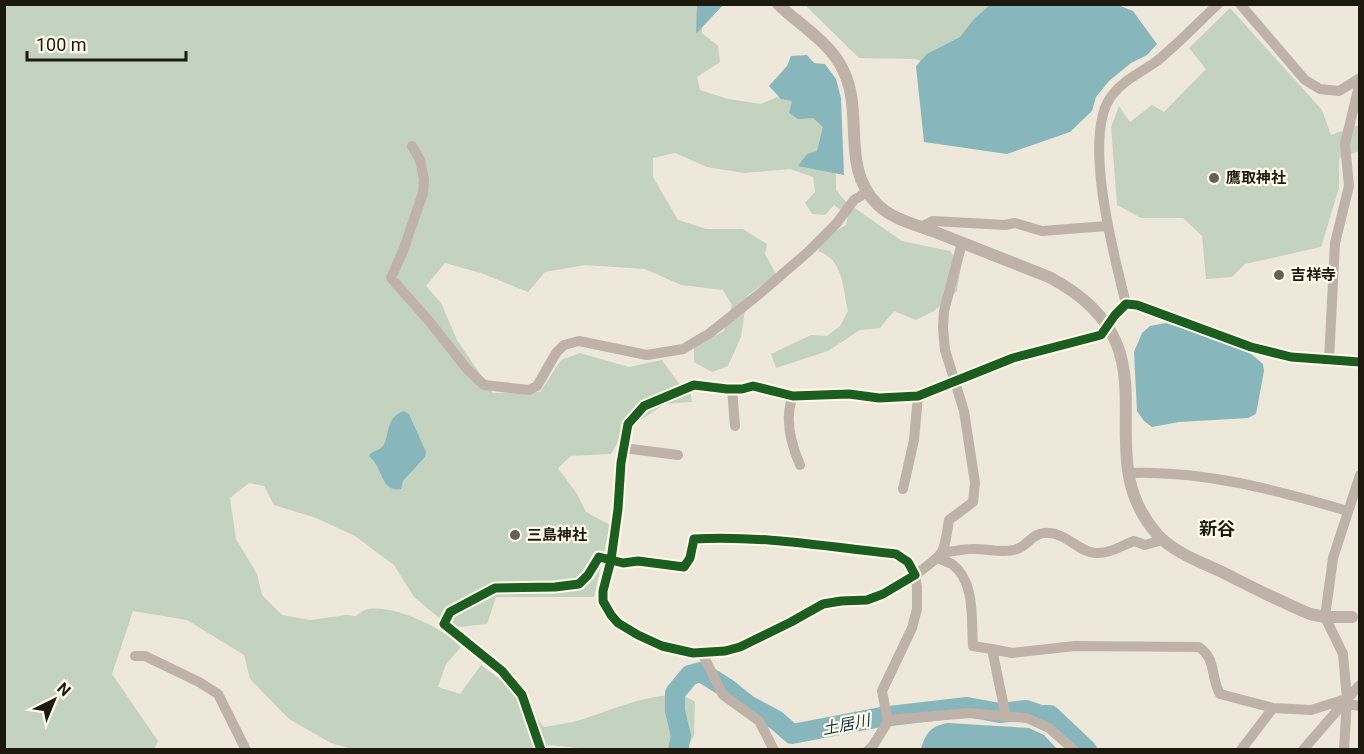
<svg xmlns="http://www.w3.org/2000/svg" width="1364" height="754" viewBox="0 0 1364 754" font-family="Roboto,'Noto Sans JP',sans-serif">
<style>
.green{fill:#c4d3c0}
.water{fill:#88b6bd}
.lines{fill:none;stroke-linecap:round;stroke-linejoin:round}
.river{stroke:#88b6bd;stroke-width:20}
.minor{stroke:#bfb2a9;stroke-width:10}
.tertiary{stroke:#bfb2a9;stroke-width:12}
.cycleway-casing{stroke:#fffae9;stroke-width:13}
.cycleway{stroke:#1b5e20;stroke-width:9}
.poi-dot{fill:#666156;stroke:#fffae9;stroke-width:2}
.labels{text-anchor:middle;stroke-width:4.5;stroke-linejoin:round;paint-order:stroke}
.poi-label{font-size:15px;font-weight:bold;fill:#1d190f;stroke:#fffae9;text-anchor:start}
.water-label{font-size:16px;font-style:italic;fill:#1a3b43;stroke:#fffae9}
.quarter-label{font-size:18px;font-weight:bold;fill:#1d190f;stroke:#fffae9}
</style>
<rect width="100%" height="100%" fill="#ede8d9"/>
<path class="green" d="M4,5H702V33L718,46L720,62L697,77L700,90L728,99L761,104L782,95L816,113L829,126L836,171V190L846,202L902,241L950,251L961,265L957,291L934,311L916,320L894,311L880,328L860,330L828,351L776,368L771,354L811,335L827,336L840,326L848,311C842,287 844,260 818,251L824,238L846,225L848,216L834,205L825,215L812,214L805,203L815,192L813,177L790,169L744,173L707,167L675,153L653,158V177L678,220L707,229H743L767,244L765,254L776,274L747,296L741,337L728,366L712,372L694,362V347L724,331L732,305L723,290L681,285L645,269L585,265L545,272L528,292L481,273L445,263L426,286L441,303L457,340L493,393L540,392L561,360L580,353L629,367L662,360L679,384L690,391L692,402L665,404L625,430L611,454L571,456L558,468L577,494L586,512L610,525L594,597H496L487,624L458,627L438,617L414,597L394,565L355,536L316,518L274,505L264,486L249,483L230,498L236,539L257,574L262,595L282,615L310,620L347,615L356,616C360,613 364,610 368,609C396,605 443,628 461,647L446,664L438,687L460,694L481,665L509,686L544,727C554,725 564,724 573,722C602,715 670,681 695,702L694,735L687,749L599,750L548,745L543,750L352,749L331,743L289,719L250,679L244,655L187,620L133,611L112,674L158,741L155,748L5,749Z
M805,5H1009L938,69L916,59L859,58Z
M1230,8L1322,110L1331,135L1359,125V151L1339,159V188L1321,247L1245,264L1232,277L1206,279L1202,236L1183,218H1141L1117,205L1111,127L1119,106L1130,122L1152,105L1164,112L1206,69L1189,48Z"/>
<path class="water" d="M697,5H723L696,34Z
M990,5H1118L1133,11L1157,44L1147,55L1131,63L1109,81L1096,97L1092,111L1070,132L1007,154L924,142L916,66L927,54L960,37L974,19Z
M807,55L814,63L825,64L836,79L841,98L844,175L798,166L807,154L817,151L823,127L813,118L798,119L789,113L792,101L781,99L769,86L787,66L791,56Z
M1166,323L1243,347L1263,364L1264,371L1256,414L1248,418L1179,422L1152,427L1144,421L1137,411L1134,352L1142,333L1150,326Z
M404,411L409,414L426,452L425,457L403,481L401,489C386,492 383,478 378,468C376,463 372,459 369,456C373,450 376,452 381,448C391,440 383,418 404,411Z
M948,723L1029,728L1044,735L1057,749H921C926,733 930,726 948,723Z"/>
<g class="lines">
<path class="river" d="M678,750L681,736L675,711V693L690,675L701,672L728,689L748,705L776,720L792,734L881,717L967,707L1000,713L1026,710L1040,715H1050L1087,750"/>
<path class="minor" d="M1240,4L1305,80L1320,89L1339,91L1360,78
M412,146L420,160L424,179L423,193L403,251L391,278L429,321L467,369L484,385L529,390L537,386L556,353L564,345L579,341L647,355L683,349L710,333L758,295L808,252L836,224L854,200L867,192
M921,227L933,221L1005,225L1015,223L1042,231L1107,226
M1126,304C1115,259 1080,132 1113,94C1125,79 1142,72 1157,61C1178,44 1198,23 1218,4
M1329,360L1335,243L1349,186L1345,144L1358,90V79
M732,389L735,426
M793,396C784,418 791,444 800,465
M623,448L678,455
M1128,473C1203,470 1276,490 1348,511
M903,489L914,440L918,396
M944,552C954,552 962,549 971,549C986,548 1003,554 1017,549C1028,545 1032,534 1044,533C1066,531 1078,552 1095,553C1109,554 1121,546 1134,541L1145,545L1162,540
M938,558C942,560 948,562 952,564C976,582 971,620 973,646L992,649L1006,717
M992,649L1012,653L1075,646L1199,647C1217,660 1210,676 1220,694L1273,708
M701,651L723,695L759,721L774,750
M135,656H145L199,682L218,694L246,750
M1347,704L1360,706
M888,722L882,691L912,628L917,609V587L915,575C945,552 943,558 949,520L973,502L975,483L964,411L945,350L943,328L944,311L962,243
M541,750L522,695L502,671L444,624L450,612L495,588L555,587L579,584L588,575L599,557L611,560L603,591V601L611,615L618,623L638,635L662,646L693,653L725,651L740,647L791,622L823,604L841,601L867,600L883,594L915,575L908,562L896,554C829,547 761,535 694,539L690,558L684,567L638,561L623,563L611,560L618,509L621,463L628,424L644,406L694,385L727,389H742L753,386L793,396L849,394L879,398L918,396L1013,358L1101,335L1115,315L1126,304L1137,305L1251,347L1291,357L1360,362
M868,750L872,747L889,720L969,713L1027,718L1049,728L1074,750
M1241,750L1273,708L1311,710L1346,699
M1303,750L1347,699L1343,654L1325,617L1333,558L1360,475
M1344,750L1347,699L1360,685"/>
<path class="tertiary" d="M778,4C800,26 831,42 844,72C864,115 840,168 878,205C892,219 917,225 935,232C973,247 1011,262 1049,277C1185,348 1082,449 1157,534C1174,553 1201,562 1224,573C1252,587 1281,602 1310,614L1325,617H1352"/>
<defs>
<path id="cycleway" d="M541,750L522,695L502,671L444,624L450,612L495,588L555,587L579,584L588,575L599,557L611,560L603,591V601L611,615L618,623L638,635L662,646L693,653L725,651L740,647L791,622L823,604L841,601L867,600L883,594L915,575L908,562L896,554C829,547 761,535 694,539L690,558L684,567L638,561L623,563L611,560L618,509L621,463L628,424L644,406L694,385L727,389H742L753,386L793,396L849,394L879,398L918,396L1013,358L1101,335L1115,315L1126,304L1137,305L1251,347L1291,357L1360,362"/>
</defs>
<use href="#cycleway" class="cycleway-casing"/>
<use href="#cycleway" class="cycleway"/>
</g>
<g class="poi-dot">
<circle cx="1214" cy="178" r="6"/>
<circle cx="1279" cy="275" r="6"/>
<circle cx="515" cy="535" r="6"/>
</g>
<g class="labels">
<g class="poi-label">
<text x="1226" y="183">鷹取神社</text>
<text x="1291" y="280">吉祥寺</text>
<text x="527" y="540">三島神社</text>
</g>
<g class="water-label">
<text transform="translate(846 724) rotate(-11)" y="6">土居川</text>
</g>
<g class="quarter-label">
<text x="1217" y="535">新谷</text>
</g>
</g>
<rect width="1364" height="754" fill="none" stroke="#1d190f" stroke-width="12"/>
<g transform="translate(54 700) rotate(43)" stroke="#fffae9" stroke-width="4.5" paint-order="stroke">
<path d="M0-4.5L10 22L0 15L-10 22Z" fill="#1d190f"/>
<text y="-9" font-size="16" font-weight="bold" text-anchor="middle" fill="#1d190f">N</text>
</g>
<path d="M27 51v9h159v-9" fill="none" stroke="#1d190f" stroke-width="3"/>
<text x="36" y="51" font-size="18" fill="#1d190f" stroke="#fffae9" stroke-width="4.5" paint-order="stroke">100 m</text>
</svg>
